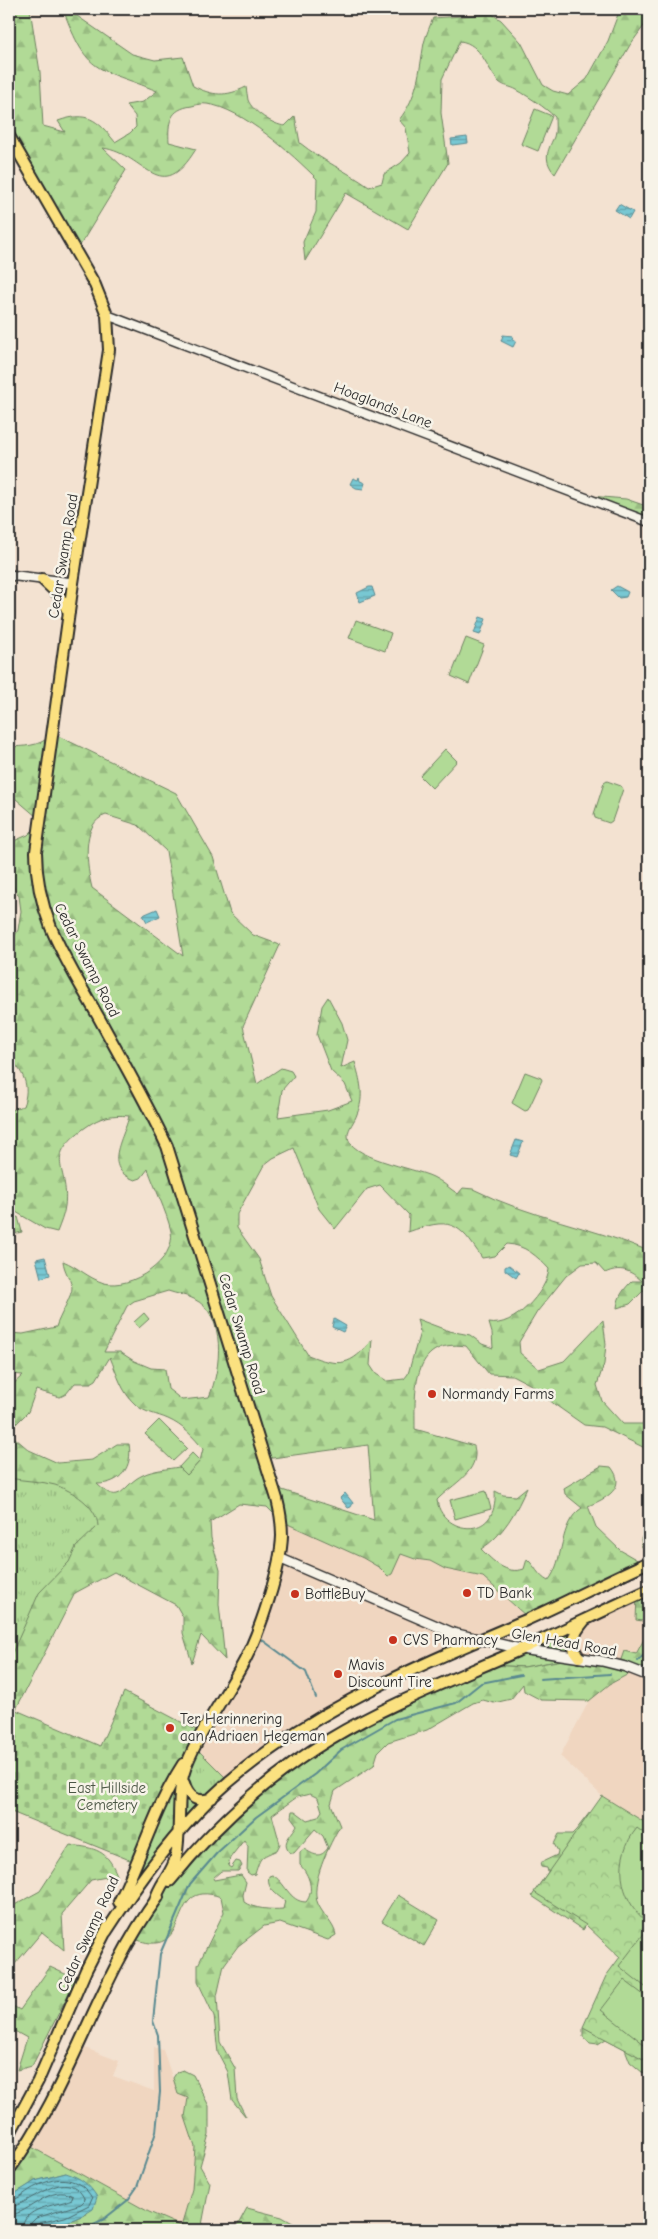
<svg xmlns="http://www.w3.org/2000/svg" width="658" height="2239" viewBox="0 0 658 2239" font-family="'Comic Neue',sans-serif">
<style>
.built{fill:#f0d6c0}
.grass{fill:url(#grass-tufts);stroke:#6e8260}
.forest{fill:url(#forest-firs);stroke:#6e8260;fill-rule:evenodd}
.cemetery{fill:url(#cemetery-stones);stroke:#6e8260}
.park{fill:url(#park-crowns);stroke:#6e8260}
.garden{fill:#b1da96;stroke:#6e8260}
.water{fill:url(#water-rules);stroke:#598990}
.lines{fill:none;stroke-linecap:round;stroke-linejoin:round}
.shore{stroke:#4a6a6e;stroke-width:1}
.stream{stroke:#598990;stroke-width:2}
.tertiary-casing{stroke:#2b2b2b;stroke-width:11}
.secondary-casing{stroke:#2b2b2b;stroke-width:12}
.primary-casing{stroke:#2b2b2b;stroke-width:14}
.tertiary{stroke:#f7f3e8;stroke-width:8}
.secondary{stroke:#f7f3e8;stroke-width:9}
.primary{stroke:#fbe180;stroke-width:10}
.poi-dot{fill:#c8321e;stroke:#f7f3e8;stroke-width:2}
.labels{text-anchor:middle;stroke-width:5;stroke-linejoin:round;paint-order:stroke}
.street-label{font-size:15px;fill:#2b2b2b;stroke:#f7f3e8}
.poi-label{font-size:15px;fill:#2b2b2b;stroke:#f7f3e8;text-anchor:start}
.park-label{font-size:15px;fill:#4c5746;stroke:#f7f3e8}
</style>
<defs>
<pattern id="grass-tufts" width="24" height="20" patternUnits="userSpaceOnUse" patternTransform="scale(1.25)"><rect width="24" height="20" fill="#b1da96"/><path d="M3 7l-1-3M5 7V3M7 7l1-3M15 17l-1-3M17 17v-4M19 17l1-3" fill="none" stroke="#98bb81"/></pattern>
<pattern id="forest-firs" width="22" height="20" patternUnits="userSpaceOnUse" patternTransform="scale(1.25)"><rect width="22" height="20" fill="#b1da96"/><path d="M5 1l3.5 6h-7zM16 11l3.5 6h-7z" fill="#98bb81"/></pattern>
<pattern id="cemetery-stones" width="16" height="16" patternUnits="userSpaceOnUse" patternTransform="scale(1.25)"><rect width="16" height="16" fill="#b1da96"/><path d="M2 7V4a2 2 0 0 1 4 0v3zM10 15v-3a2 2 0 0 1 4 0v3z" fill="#98bb81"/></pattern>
<pattern id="park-crowns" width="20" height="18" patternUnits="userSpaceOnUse" patternTransform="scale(1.25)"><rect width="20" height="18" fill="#b1da96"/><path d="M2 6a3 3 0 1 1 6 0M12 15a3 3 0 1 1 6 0" fill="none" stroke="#98bb81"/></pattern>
<pattern id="water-rules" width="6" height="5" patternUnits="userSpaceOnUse" patternTransform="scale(1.25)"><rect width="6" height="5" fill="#78c8d3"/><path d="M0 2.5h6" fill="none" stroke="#63a3ab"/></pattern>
</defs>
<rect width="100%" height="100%" fill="#f3e2d1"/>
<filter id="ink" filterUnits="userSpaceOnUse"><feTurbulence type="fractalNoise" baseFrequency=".02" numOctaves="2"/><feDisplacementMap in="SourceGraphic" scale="10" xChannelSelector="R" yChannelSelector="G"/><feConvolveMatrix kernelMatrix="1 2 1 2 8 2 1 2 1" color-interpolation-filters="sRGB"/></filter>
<g filter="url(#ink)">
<path class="built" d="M281,1521L363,1558L380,1568L386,1574L401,1554L415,1559L430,1561L445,1569L483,1577L528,1619L316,1720L231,1783L195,1746L237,1674L268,1597Z
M637,1596L636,1620L649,1622V1630L636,1654L620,1665L579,1657L573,1638L580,1626Z
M637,1670L649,1676V1825L602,1796L560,1756L589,1701L610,1684Z
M80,2046L119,2061L113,2076L154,2091V2047L163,2050L178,2094L188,2098L185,2117L195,2147L192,2189L181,2226L149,2212L28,2145Z"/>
<path class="grass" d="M9,1460L119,1508L9,1703Z
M585,1619L575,1633L579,1657L524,1667L489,1665Z
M194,1746L231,1783L212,1797L120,1905Z"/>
<path class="forest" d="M9,9H30L40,72L43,126L65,132L58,121C87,111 97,119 115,142L130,133L136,127L135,116L126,105L143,102L157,91C97,66 88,77 63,9H67L132,54L155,60L183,57L193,86C213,96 226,97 246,87C247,91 247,96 248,100C252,111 273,125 285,126L295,116L300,143C322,161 347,171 369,187L382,183L384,174L401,163L410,153L406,128L399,120C418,96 419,72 424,43C426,35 430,26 433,18L492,14L501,20L521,42L543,85L553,91L568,95L587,79L608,41L620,9H649V19L630,45L555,174C543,160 547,152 554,137C556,131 555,123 555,117C543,106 531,98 517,90C510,86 505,87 499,82C486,68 482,44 460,41L442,79L441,113L448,163L408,229L346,193L305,261L303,242L316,212L317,179C293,155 242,108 207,104C202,103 196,105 192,106C169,109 168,123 169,142L196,149C160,208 146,154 103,148L126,170L76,252L9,136Z
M578,495L626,499L649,507V522Z
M52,733L176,793L213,857L230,913L253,935L280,945L243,1026L257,1084L281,1068L291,1071L294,1076L282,1090L278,1117L328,1110L352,1101L345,1084L331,1071L317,1035L322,1006L328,997L342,1023L347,1040L341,1068L355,1062C360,1080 365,1096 357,1114C355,1121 348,1128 348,1135C346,1158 415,1168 433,1177C442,1181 450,1189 458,1194L463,1188L473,1189C528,1217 592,1227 649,1251V1285L630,1304L617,1308C618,1296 624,1289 632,1281H642C630,1270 620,1266 605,1273L596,1263L582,1264L566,1276L537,1312L519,1342L520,1353L539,1369L564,1361L603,1320L606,1344L604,1364L597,1385L602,1401L623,1424H649V1450L602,1427L584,1425L554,1404L533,1386L512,1375L489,1374L466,1346C411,1338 415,1391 415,1429L474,1446C481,1472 452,1484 437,1500C441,1534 499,1543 495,1491L503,1495L516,1496L527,1487C517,1510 503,1536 481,1549C493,1561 506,1575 524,1569L527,1559C536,1567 537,1575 548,1581C565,1561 558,1523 582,1508L565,1494L564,1488L601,1466L611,1467C628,1488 605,1499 588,1506L596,1527L620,1550L639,1561L634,1567L527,1617L483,1577L445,1569L430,1561L415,1559L401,1554L392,1574L388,1576L380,1568L363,1558L281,1521L267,1507L239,1504L210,1522L211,1538L220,1570L219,1604L225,1660L201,1635L192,1663L183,1633V1617L176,1605L114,1572L75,1593L9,1723V1660L39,1593L69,1562L76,1547L98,1526C97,1506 73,1491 55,1485C41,1481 24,1481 9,1478V1433L29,1450L58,1463L92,1460L117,1444H129C133,1467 121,1484 97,1484C122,1508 122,1484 143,1475C153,1470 168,1469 179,1467L187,1475L200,1461L203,1449C194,1437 182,1425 168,1419C157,1414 145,1413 136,1405C122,1393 117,1374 110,1357L96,1380L91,1383H75L66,1394L60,1397L36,1390L28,1412L9,1431V1388L23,1375L9,1374V1333L23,1334L56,1327C59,1317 73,1294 72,1287C70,1278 64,1271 63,1261C78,1267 88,1278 104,1283C131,1290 177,1260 171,1231C166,1210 155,1189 148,1169L141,1178L135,1180C101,1168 124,1139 129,1116C111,1114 100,1117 86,1127C41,1159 70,1166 65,1206C64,1215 60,1224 57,1232L45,1229L9,1208V1111L23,1106C31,1085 23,1072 9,1057V946L18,930L21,911L19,896L9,879V843L28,835L38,825L37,817L9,793V747C23,746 39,747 50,736C43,787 27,852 38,902C43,923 56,945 67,964C74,976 81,993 90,1002C72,970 48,936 40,899C29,848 44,785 52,733ZM106,815L138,825L166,851L183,956L92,888C87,868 80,823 106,815ZM294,1148L319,1209L335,1229L367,1189L380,1185L409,1215L408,1232C450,1217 458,1221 482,1258L495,1256L507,1244C525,1245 537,1256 549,1269C547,1292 513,1328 489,1323L492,1333L493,1348L482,1344L470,1335L449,1331L417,1319L420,1332L408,1374L404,1379L387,1381L376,1374L370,1365L372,1339C351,1367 339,1367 308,1355L271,1296L259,1259L237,1228V1214L264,1165L273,1158ZM168,1291C176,1294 187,1295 194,1299C227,1315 221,1369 209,1397L182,1400L168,1389L165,1369L151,1368L134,1361L120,1352H104L127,1306L134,1301ZM368,1445L374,1520L273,1487L265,1459Z
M649,1524V1553L642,1547L641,1539Z
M649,1590V1622L636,1620L637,1596Z
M649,1630V1676L636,1670L610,1684L589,1701L541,1700L524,1691L523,1684L511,1699L494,1703L483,1700L473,1703L427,1730L388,1742L378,1752L374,1765L335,1791L331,1804L340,1826C330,1843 309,1885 318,1904C323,1915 334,1924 336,1935L328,1940L280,1923L264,1926L238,1946L224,1965L217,1996L220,2042L235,2068L237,2099L246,2117L232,2100L228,2072L218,2053L214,2016L198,1982V1965L224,1912L221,1897C162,1876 197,1967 130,1937L174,1875L213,1833L330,1739L489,1665L524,1667L579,1657L619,1665L624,1651L636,1654ZM310,1794L318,1798L322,1811L318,1817L307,1820L295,1811H292L291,1817L297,1825C292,1835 280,1842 290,1853H294L315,1829L323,1836L328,1848C320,1859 314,1855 304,1849L300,1852V1865C309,1874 315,1891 306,1902C289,1902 285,1881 272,1875L269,1876C266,1888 276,1894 285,1901L283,1909C272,1910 253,1909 244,1902L243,1895L246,1882L241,1875L214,1880L213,1878L221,1871H238L242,1866L240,1862L236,1861L231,1868L228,1866L230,1858L244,1840L248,1846L247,1872L251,1875L255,1874C261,1855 260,1858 277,1850L280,1844L272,1815L297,1797Z
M590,1812L586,1925L583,1930L532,1896L548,1872L547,1868L541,1867L540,1863L557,1855L558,1851L554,1844L559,1834H572L576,1830Z
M70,1845C96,1848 107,1850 117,1875L91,1880L62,1914L64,1950L42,1932L9,1971V1908L40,1891Z
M50,1967L76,1979L32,2066L17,2070L27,2038L9,2028V2004L20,2010Z
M583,2027L649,2053V2078L630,2062L625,2049L606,2039L598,2044L590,2043L583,2037Z
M183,2070L193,2075L209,2106V2134L200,2166L210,2183L201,2230H19L66,2222L87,2214L66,2173L35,2181L9,2198V2170L28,2145L149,2212L181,2226L192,2189L195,2147L185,2117L188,2098L178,2094L173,2078L177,2072Z
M247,2208L282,2217L305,2230H235Z"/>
<path class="cemetery" d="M124,1692L202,1733L137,1863L9,1811V1707L100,1746Z
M398,1895L439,1920L424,1946L382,1921Z"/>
<path class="park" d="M18,1217L22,1232L13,1234L10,1219Z
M602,1796L649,1825V2062L583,2027L606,1976L620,1957L586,1925L534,1892Z"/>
<path class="garden" d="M535,109L552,116L538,151L521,144Z
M356,620L391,633L385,651L349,638Z
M466,638L484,645L469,684L451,676Z
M445,749L457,761L432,788L420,776Z
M607,781L621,786L623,789L612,821L609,823L595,818L594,814L604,783Z
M525,1072L541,1078L542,1080L528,1110L525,1111L512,1103Z
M144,1313L149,1319L139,1328L134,1322Z
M159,1420L187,1448L173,1461L145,1434Z
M192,1453L200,1461L187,1475L179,1467Z
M486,1491L491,1509L455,1519L450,1500Z
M637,1828L649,1837V1919L647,1922C618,1899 613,1857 637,1828Z
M649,1927V1990L619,1966Z
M624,1980L649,1999V2048L601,2010Z"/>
<path class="water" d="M467,137L468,143L452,145L451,139Z
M619,204L633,212L629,219L615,210Z
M503,335L513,336L512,339L516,341L513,347L501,341Z
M359,477L360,481L365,483L363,489L356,488L350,484L353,478L358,480Z
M617,586L628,592L626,597L619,598L611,590Z
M369,587H372L375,596L360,602L357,593Z
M480,617L486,619L480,635L474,633Z
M157,909L160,916L147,922L143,915Z
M516,1140L523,1142L517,1157L510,1155Z
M45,1257L50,1275L41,1278L36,1259Z
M509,1265L519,1273L516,1278L505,1270V1267Z
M334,1319L346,1326L343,1332L332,1327Z
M345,1493L353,1503L351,1507L348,1508L340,1498Z
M66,2173C81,2178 89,2184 97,2197L93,2209C70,2225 37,2230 9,2230V2198L11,2196L35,2181Z"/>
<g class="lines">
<path class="shore" d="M9,2201C19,2200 27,2190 37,2186C58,2175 80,2177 92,2198L89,2205L65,2217L39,2223L36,2230
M9,2207C30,2206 67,2162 85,2200L81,2204L36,2218L31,2223L29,2230
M9,2215C30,2214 50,2183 73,2196L72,2199C54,2207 23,2206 22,2230"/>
<path class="stream" d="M261,1639L306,1672L316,1698
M638,1661L649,1650
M540,1679L610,1674
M62,2230L88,2227L104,2219L128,2200L137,2187L156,2132L160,2092L158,2035L153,2021L160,1954L190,1884L217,1853L256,1817L315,1774L341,1750L395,1719L456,1703L481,1683L521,1675"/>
<defs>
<path id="tertiary" d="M107,315L649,522"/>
<path id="secondary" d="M9,575L73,583
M279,1558L453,1633L521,1649L602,1661L626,1667L649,1676"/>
<path id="primary" d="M9,136L95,285L107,315L109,350L73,583L36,852C36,918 68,962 99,1018C122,1060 146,1102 167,1146L277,1499C280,1511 282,1524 282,1536C281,1568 260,1631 245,1660C226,1696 201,1728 186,1766C175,1794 182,1828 176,1857C172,1874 159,1884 155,1901
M42,579L58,594L69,613
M579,1657C568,1644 574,1633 584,1621
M184,1783C188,1797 198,1804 212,1798
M170,1881C214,1826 270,1776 330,1739C388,1704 454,1679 515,1652C560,1632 604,1610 649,1590
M119,1902C142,1856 155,1807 183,1764
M106,1932C137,1884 170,1838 211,1798C299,1714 416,1667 526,1620C567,1602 608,1580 649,1562
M9,2135L38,2081L86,1970L108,1927
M9,2170C72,2086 96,1981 158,1897"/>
</defs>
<use href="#tertiary" class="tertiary-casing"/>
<use href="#secondary" class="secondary-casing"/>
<use href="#primary" class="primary-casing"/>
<use href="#tertiary" class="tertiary"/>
<use href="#secondary" class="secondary"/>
<use href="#primary" class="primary"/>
</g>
</g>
<g class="poi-dot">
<circle cx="432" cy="1394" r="5"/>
<circle cx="467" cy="1593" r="5"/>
<circle cx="295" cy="1594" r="5"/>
<circle cx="393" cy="1640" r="5"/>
<circle cx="338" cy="1674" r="5"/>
<circle cx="170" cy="1728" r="5"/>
</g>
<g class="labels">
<g class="street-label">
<text transform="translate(383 405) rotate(21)" y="5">Hoaglands Lane</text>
<text transform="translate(63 556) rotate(-81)" y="5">Cedar Swamp Road</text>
<text transform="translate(87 960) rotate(63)" y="5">Cedar Swamp Road</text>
<text transform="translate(242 1334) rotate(73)" y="5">Cedar Swamp Road</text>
<text transform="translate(564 1642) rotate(10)" y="5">Glen Head Road</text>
<text transform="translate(88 1934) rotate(-65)" y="5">Cedar Swamp Road</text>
</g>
<g class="poi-label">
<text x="442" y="1399">Normandy Farms</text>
<text x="477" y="1598">TD Bank</text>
<text x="305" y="1599">BottleBuy</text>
<text x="403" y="1645">CVS Pharmacy</text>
<text x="348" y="1670">Mavis<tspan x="348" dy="17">Discount Tire</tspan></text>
<text x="180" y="1724">Ter Herinnering<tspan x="180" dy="17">aan Adriaen Hegeman</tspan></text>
</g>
<g class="park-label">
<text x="107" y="1793">East Hillside<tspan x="107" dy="17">Cemetery</tspan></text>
</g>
</g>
<rect width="658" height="2239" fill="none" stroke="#f7f3e8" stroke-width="30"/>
<rect x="15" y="15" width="628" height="2209" fill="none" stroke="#2b2b2b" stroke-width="2" filter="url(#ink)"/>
</svg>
